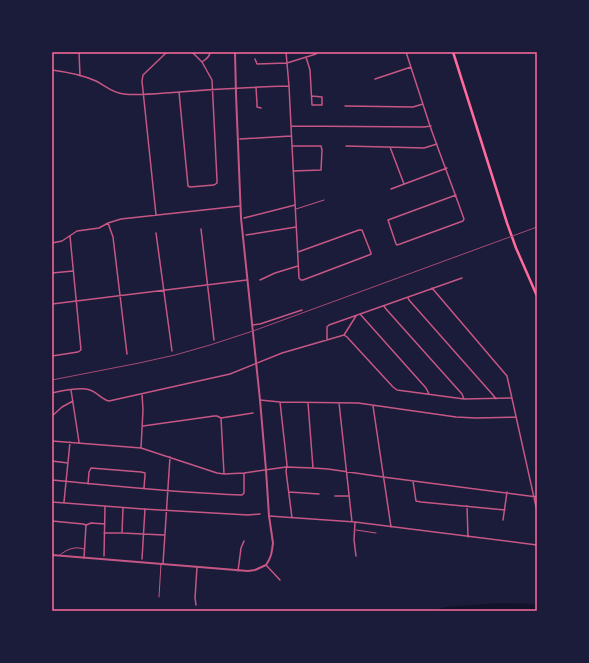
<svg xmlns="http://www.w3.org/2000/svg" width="589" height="663" viewBox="0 0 589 663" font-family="Quicksand,sans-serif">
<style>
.water{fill:#12122b}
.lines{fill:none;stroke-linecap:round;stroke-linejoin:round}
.service{stroke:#c65784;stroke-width:1}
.pedestrian{stroke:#c65784;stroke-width:1.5}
.minor{stroke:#c65784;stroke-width:1.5}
.tertiary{stroke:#c65784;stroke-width:2}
.secondary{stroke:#ff6b9d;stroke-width:2.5}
.rail{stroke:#a44b75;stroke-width:1}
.neatline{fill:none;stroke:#ff6b9d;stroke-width:1.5}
</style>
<rect width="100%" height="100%" fill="#1b1b3a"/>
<path class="water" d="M496,603L537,604V611H433L446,607Z"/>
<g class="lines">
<path class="service" d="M296,209L324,200
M356,530L376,533
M60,555C67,549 75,546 84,549
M159,597L161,564"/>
<path class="pedestrian" d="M86,525L91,523L105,524
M104,533H122L123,508
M122,533L164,535
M104,556L105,507
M142,559L145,509"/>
<path class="minor" d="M79,52L80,76
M286,52L289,86
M406,52C414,76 422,101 430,126C441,157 453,188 464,219L463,221L400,244L397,245L396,244L388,220L456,195
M306,57L310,70L312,105H322V97L312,96
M255,59L257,64L287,63L316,54
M202,62C206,59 210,57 210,52
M52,70C67,72 83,75 96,81C106,86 112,93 124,94C140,96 162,93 179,92C215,89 252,87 289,86L291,126L424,127L431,126
M375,79L411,67
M256,87L257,104V107L261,108
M179,92L188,186L190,187L214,185L217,183V180L212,80L202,62L192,52
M345,106L413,107L423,104
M291,126L292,146L299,278L301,280H303L369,255L371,254V253L362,230H359L298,252
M240,139L291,136
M292,146H321L322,150L321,170L293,171
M346,146L424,148L437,144
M390,147L404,184
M391,189L447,168
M156,215L142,81L143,75L167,52
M244,218L295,205
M108,223L113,237L127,354
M201,229L214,340
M156,233L172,351
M246,235L296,227
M52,243L62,241L77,231L99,228L108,223L121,219L240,206
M52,273L73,271
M260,280L275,273L298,266
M432,288L507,376L537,511
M408,298L409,300L493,395L496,399
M52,304L247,280
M384,306L386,309L462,394L464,399
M360,314L426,388L429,394
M252,325L260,324L302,310
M344,335L347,337L393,387L397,390L464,399L512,398
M327,340V327L329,325L462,278
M52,356L78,352L81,350L70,236
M71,390L79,442
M52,393C61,391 82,387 90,390C97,392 102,400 109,401L230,374L282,353L344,335L356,316
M260,400L280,402L358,403L456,417L476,418L516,417
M280,402L287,465L286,471L292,518
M308,403L313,468
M339,403L352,522
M373,406L391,527
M52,416L62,407L73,401
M221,418L224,474
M143,426L214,416H217L221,418L253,413
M52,441L141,448L217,473L224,474L244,473L286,467L313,468L328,469L383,477L537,497
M141,448L143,410L142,394
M52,461L68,463
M52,480C115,486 178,493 242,495L244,493V473
M413,481L416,501L421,502L505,510
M88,484L89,472L91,468L141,472L145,473V475L144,488
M289,492L319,494
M335,496H349
M52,502L143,509L248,515L260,514
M64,502L70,442
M467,506L468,537
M269,516L355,522L537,545
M503,520L507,492
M52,521L83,524L86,525L84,558
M355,522L354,540L356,556
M163,564L170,457
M266,565L280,580
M238,571L241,548L244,541
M196,605L195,598L197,567"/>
<path class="tertiary" d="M52,555L248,571L255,570L266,565L269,560L271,555L272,550L273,543L269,516L266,470L260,400L241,218L236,94L235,52"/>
<path class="secondary" d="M453,52L507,223L516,248L537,296"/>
<path class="rail" d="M52,380L139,363L175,355L210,345L253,331L537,227"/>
</g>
<rect width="589" height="663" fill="none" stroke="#1b1b3a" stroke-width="106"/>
<rect x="53" y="53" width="483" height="557" class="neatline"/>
</svg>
